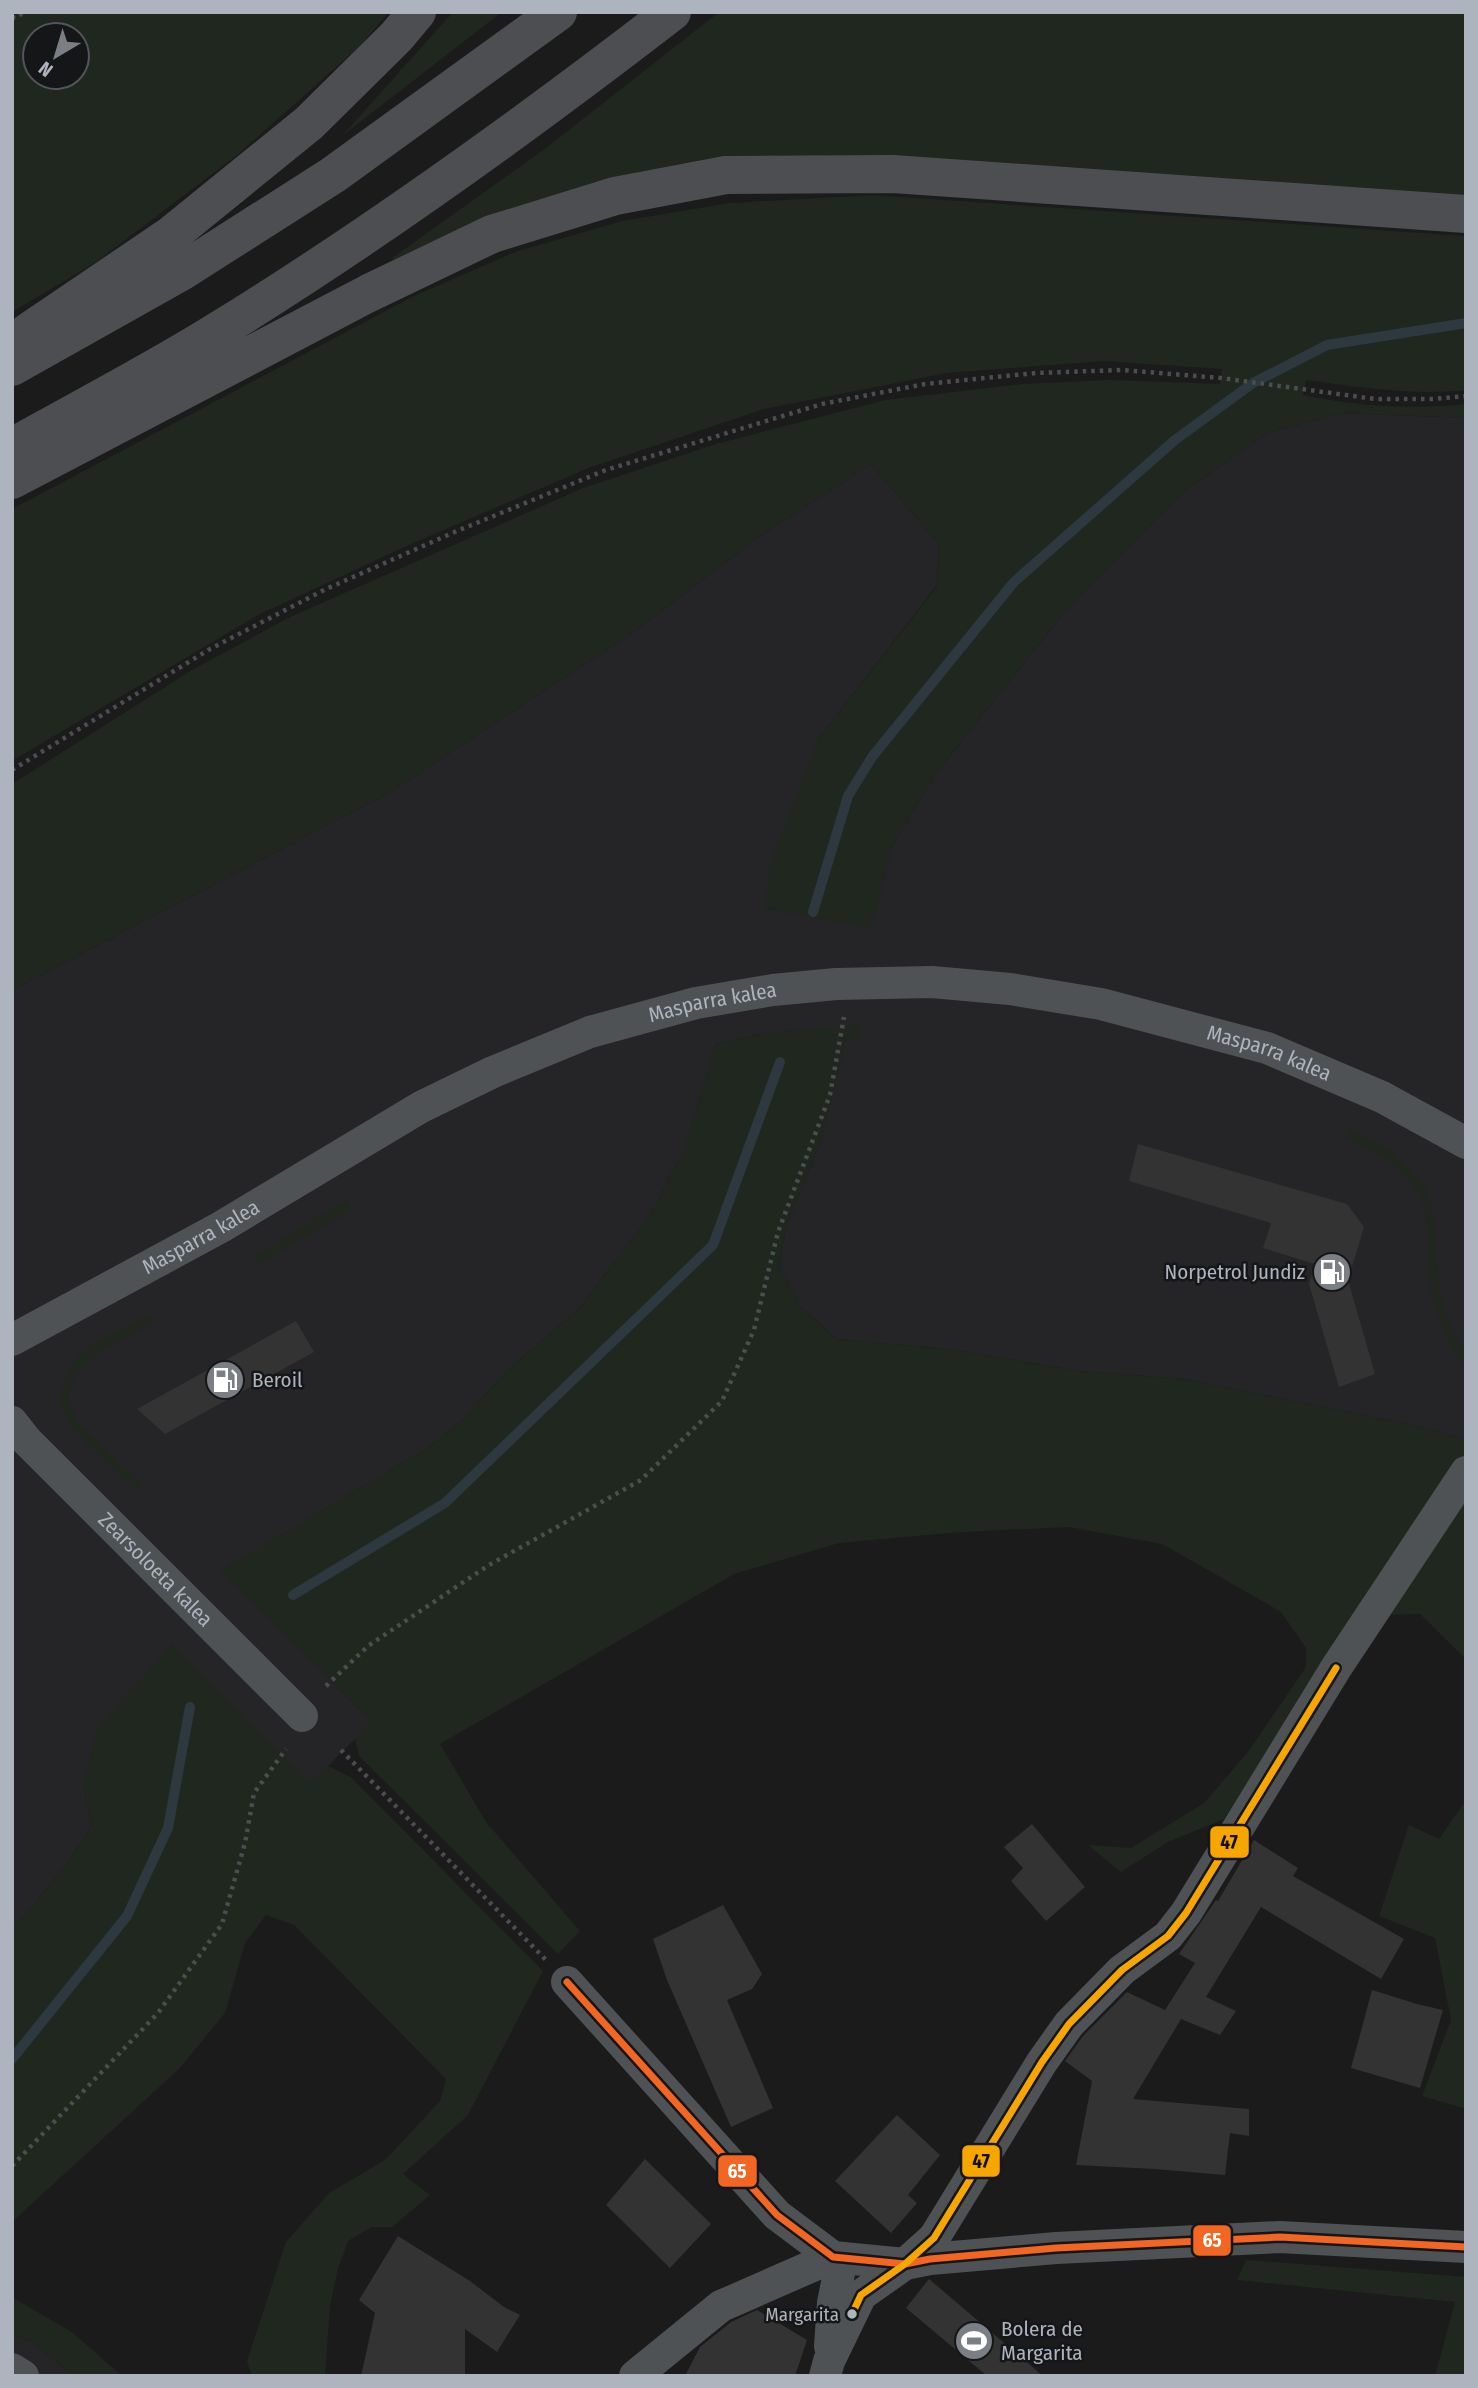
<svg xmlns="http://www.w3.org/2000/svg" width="1478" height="2388" viewBox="0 0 1478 2388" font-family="'Fira Sans Condensed',sans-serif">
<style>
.built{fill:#252528}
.green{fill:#1f271f;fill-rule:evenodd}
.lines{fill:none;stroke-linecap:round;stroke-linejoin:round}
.stream{stroke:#2d393f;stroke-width:10}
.building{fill:#333334}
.path{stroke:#4b4d4f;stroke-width:4.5;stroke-dasharray:3.5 5;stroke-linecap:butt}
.street{stroke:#4f5255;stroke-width:32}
.highway{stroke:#4d4e51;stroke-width:38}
.bus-1-casing{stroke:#151618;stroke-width:12}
.bus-2-casing{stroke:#151618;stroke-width:12}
.bus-1{stroke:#f26522;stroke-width:7}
.bus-2{stroke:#f7a600;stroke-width:7}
.bus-dot{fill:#adb4bd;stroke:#151618;stroke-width:2.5}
.labels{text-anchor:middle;stroke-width:5;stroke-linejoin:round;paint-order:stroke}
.bus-label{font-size:19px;fill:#adb4bd;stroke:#151618;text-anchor:end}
.street-label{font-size:21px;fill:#adb4bd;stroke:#151618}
.poi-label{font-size:21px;fill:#adb4bd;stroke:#151618;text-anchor:start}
.line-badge{stroke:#151618;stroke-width:2.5}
.badge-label{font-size:19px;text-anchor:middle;font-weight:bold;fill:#fff}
.pale-badge-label{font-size:19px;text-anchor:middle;font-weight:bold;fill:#111}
</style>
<rect width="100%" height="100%" fill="#1b1b1c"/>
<path class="built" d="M1341,413L1466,418V1444L1463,1439L1412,1425L1185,1379L1079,1371L948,1349L836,1339L800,1306L779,1267L786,1226L822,1138L846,1038L861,1025L760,1034L716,1044L685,1148L652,1213L579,1309L510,1368L462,1420L431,1446L221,1571L372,1722L310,1784L172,1645L83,1787L92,1825L66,1865L12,1931V990L387,794L628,636L759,537L871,464L939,544L937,585L818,740L765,908L871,928L891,848L934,776L1067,609L1182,493L1267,433Z
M12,2335L30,2340L74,2376H12Z"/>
<path class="green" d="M12,12H389L359,47L236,156L96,262L12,312ZM35,35H77V77H35Z
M453,12H502L342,136Z
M719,12H1466V198L758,162L398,267L392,258L546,148Z
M872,195L1466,236V390C1412,396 1359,387 1306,380L1303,395C1355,406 1413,410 1466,404V418L1341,413L1267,433L1182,493L1067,609L934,776L891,848L871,929L765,908L771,861L818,740L937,586L939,544L871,464L759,537L628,636L387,794L12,990V784L192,670L290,617L583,488L716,444L885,400L1023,384L1110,380L1220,384L1222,369L1104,361L947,373L764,409L591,467L413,543L258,615L12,761V509L414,296L515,252L622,221L730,203Z
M861,1024V1041L846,1039L822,1138L786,1226L779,1267L800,1306L836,1339L948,1349L1079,1371L1185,1379L1412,1425L1463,1439L1466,1435V1456L1345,1631L1224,1819L1168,1842L1121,1872L1088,1845L1131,1848L1204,1803L1248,1752L1306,1667V1648L1281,1612L1162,1544L1069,1527L961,1532L839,1543L734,1574L440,1744L486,1822L580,1931L558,1954L359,1756L355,1738L371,1721L220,1571L431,1446L462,1420L510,1368L579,1309L652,1213L685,1148L716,1044L760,1034Z
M1349,1129L1392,1151L1424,1185L1431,1206L1441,1298L1452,1329L1466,1352V1368C1446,1345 1433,1308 1429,1279C1426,1251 1432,1218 1418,1193C1403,1165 1373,1152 1346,1137Z
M347,1200L351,1211L258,1264L254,1256Z
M151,1314L154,1323C117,1343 42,1370 80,1425L142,1484L137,1490C118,1472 72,1434 63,1412C56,1391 68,1363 85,1350C104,1335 129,1325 151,1314Z
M1466,1491V1659L1420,1614L1381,1615Z
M172,1645L310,1783L328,1766L352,1778L543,1971L468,2115L403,2174L430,2195L392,2227H372L348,2241L338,2268L330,2306L325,2376H252L247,2361L286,2242L329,2193L385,2160L440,2101L446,2079L294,1925L266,1915L245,1943L225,2013L179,2069L12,2222V1931L66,1865L92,1825L83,1787L97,1728Z
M1466,1800V2109L1422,2096L1451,2020L1435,1938L1379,1916L1409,1825L1439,1839Z
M1246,2260L1466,2277V2376H1435L1455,2302L1237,2280Z
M12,2297L72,2332L122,2376H74L30,2340L12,2335Z"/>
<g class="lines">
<path class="stream" d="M813,912L848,796L872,757L1014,582L1175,440L1253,383L1327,345L1466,323
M293,1595L445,1503L713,1245L780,1062
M12,2059L127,1916L168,1828L190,1707"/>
</g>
<path class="building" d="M1138,1144L1347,1204L1364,1227L1348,1280L1375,1374L1339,1387L1309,1284L1315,1264L1263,1248L1271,1223L1129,1181Z
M296,1321L314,1352L165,1434L137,1409Z
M1032,1824L1085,1887L1046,1921L1011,1881L1023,1868L1004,1847Z
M1254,1840L1298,1868L1293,1876L1404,1939L1381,1979L1261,1907L1206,1997L1236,2011L1220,2035L1181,2019L1133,2099L1249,2109V2136L1230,2133L1225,2175L1155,2169L1076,2165L1092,2081L1065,2061L1083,2036L1127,1992L1165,2010L1195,1963L1179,1954L1216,1900L1218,1901Z
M723,1905L762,1974L752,1989L727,2000L773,2108L731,2127L667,1980L653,1939Z
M1372,1990L1417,2004L1443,2010L1420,2088L1351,2068Z
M897,2115L940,2155L908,2195L917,2203L891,2233L835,2181Z
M645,2159L711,2224L670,2268L606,2205Z
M398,2236L470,2281L504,2307L520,2315L497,2352L465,2329V2376H361L375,2313L359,2300Z
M929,2279L1043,2376H987L906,2308Z
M757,2310L807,2340L795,2376H685L700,2347L731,2322Z"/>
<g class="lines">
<path class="path" d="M12,17L17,18L23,12
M12,770L210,649L326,589L457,531L606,470L822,404L925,384L1036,373L1122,370L1221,378L1375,399H1432L1466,396
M326,1686L368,1646L489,1565L641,1480L722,1401L754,1330L778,1232L830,1095L844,1017
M341,1750L546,1960
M12,2166L158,2013L222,1924L245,1843L254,1793L286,1749"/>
<g class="street">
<path id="s1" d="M12,1340L221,1227L421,1107L493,1072L590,1032L696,1003L773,990L836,984L932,982L1010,989L1101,1004L1267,1048L1382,1097L1466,1143"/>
<path id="s2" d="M12,1422L26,1440L302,1716"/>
<path d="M567,1982L777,2215L833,2257L905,2264L930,2259L1056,2248L1280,2237L1466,2247"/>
<path d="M830,2346L833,2303L842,2258"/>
<path d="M12,2369L23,2376"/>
<path d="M635,2376L721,2306L833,2257"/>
<path d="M825,2376L829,2361L861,2295L905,2264L934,2238L1042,2062L1069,2024L1122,1970L1168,1936L1186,1913L1336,1668L1466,1472"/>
</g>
<path class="highway" d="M28,332L171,235L309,123L396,37L417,12
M12,367L181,272L333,175L558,12
M12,447C78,410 146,375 211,335C371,237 523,127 672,12
M12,480L369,293L492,234L615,196L726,175L893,174L1466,214"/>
<defs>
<path id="bus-1" d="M567,1982L777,2215L833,2257L905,2264L930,2259L1056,2248L1280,2237L1466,2247"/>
<path id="bus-2" d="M852,2314L861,2295L905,2264L934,2238L1042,2062L1069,2024L1122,1970L1168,1936L1186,1913L1336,1668"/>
</defs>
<use href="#bus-1" class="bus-1-casing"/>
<use href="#bus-2" class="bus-2-casing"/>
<use href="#bus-1" class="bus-1"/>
<use href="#bus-2" class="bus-2"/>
</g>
<defs>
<symbol id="fuel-disc" viewBox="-11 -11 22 22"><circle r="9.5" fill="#7a7e85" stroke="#151618"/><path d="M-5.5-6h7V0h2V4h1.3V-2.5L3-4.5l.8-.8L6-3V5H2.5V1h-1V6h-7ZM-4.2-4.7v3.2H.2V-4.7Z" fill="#fff"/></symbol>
<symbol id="stadium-disc" viewBox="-11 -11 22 22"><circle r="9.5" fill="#7a7e85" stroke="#151618"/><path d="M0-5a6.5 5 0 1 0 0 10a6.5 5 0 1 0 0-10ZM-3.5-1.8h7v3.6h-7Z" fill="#fff"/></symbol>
</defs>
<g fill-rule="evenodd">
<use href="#fuel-disc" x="1310" y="1250" width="44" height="44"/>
<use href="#fuel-disc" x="203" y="1358" width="44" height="44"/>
<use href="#stadium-disc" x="952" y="2319" width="44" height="44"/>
</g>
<circle class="bus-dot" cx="852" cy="2314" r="6"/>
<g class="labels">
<g class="bus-label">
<text x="839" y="2321">Margarita</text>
</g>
<g class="street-label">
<text dy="7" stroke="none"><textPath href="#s1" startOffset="782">Masparra kalea</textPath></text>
<text dy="7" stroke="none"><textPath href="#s1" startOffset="1349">Masparra kalea</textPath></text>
<text dy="7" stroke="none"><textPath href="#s1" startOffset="215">Masparra kalea</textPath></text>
<text dy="7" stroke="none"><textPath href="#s2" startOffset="206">Zearsoloeta kalea</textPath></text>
</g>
<g class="poi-label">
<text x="1305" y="1279" text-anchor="end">Norpetrol Jundiz</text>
<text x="252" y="1387">Beroil</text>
<text x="1001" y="2336">Bolera de<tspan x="1001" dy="24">Margarita</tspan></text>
</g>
</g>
<g class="line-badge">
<rect x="1209" y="1825" width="41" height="34" rx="7" fill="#f7a600"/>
<rect x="961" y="2144" width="40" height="34" rx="7" fill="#f7a600"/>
<rect x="717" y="2154" width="41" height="34" rx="7" fill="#f26522"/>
<rect x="1192" y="2224" width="40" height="33" rx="7" fill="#f26522"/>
</g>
<g class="badge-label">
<text x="737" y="2178">65</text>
<text x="1212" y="2247">65</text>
</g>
<g class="pale-badge-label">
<text x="1229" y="1849">47</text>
<text x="981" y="2168">47</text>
</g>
<rect width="1478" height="2388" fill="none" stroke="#adb4bd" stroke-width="28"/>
<g transform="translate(56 56) rotate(218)"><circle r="33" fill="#151618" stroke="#52555a" stroke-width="2"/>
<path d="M0-5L12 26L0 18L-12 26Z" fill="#7a7e85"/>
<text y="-10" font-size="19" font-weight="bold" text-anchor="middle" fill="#adb4bd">N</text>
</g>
</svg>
